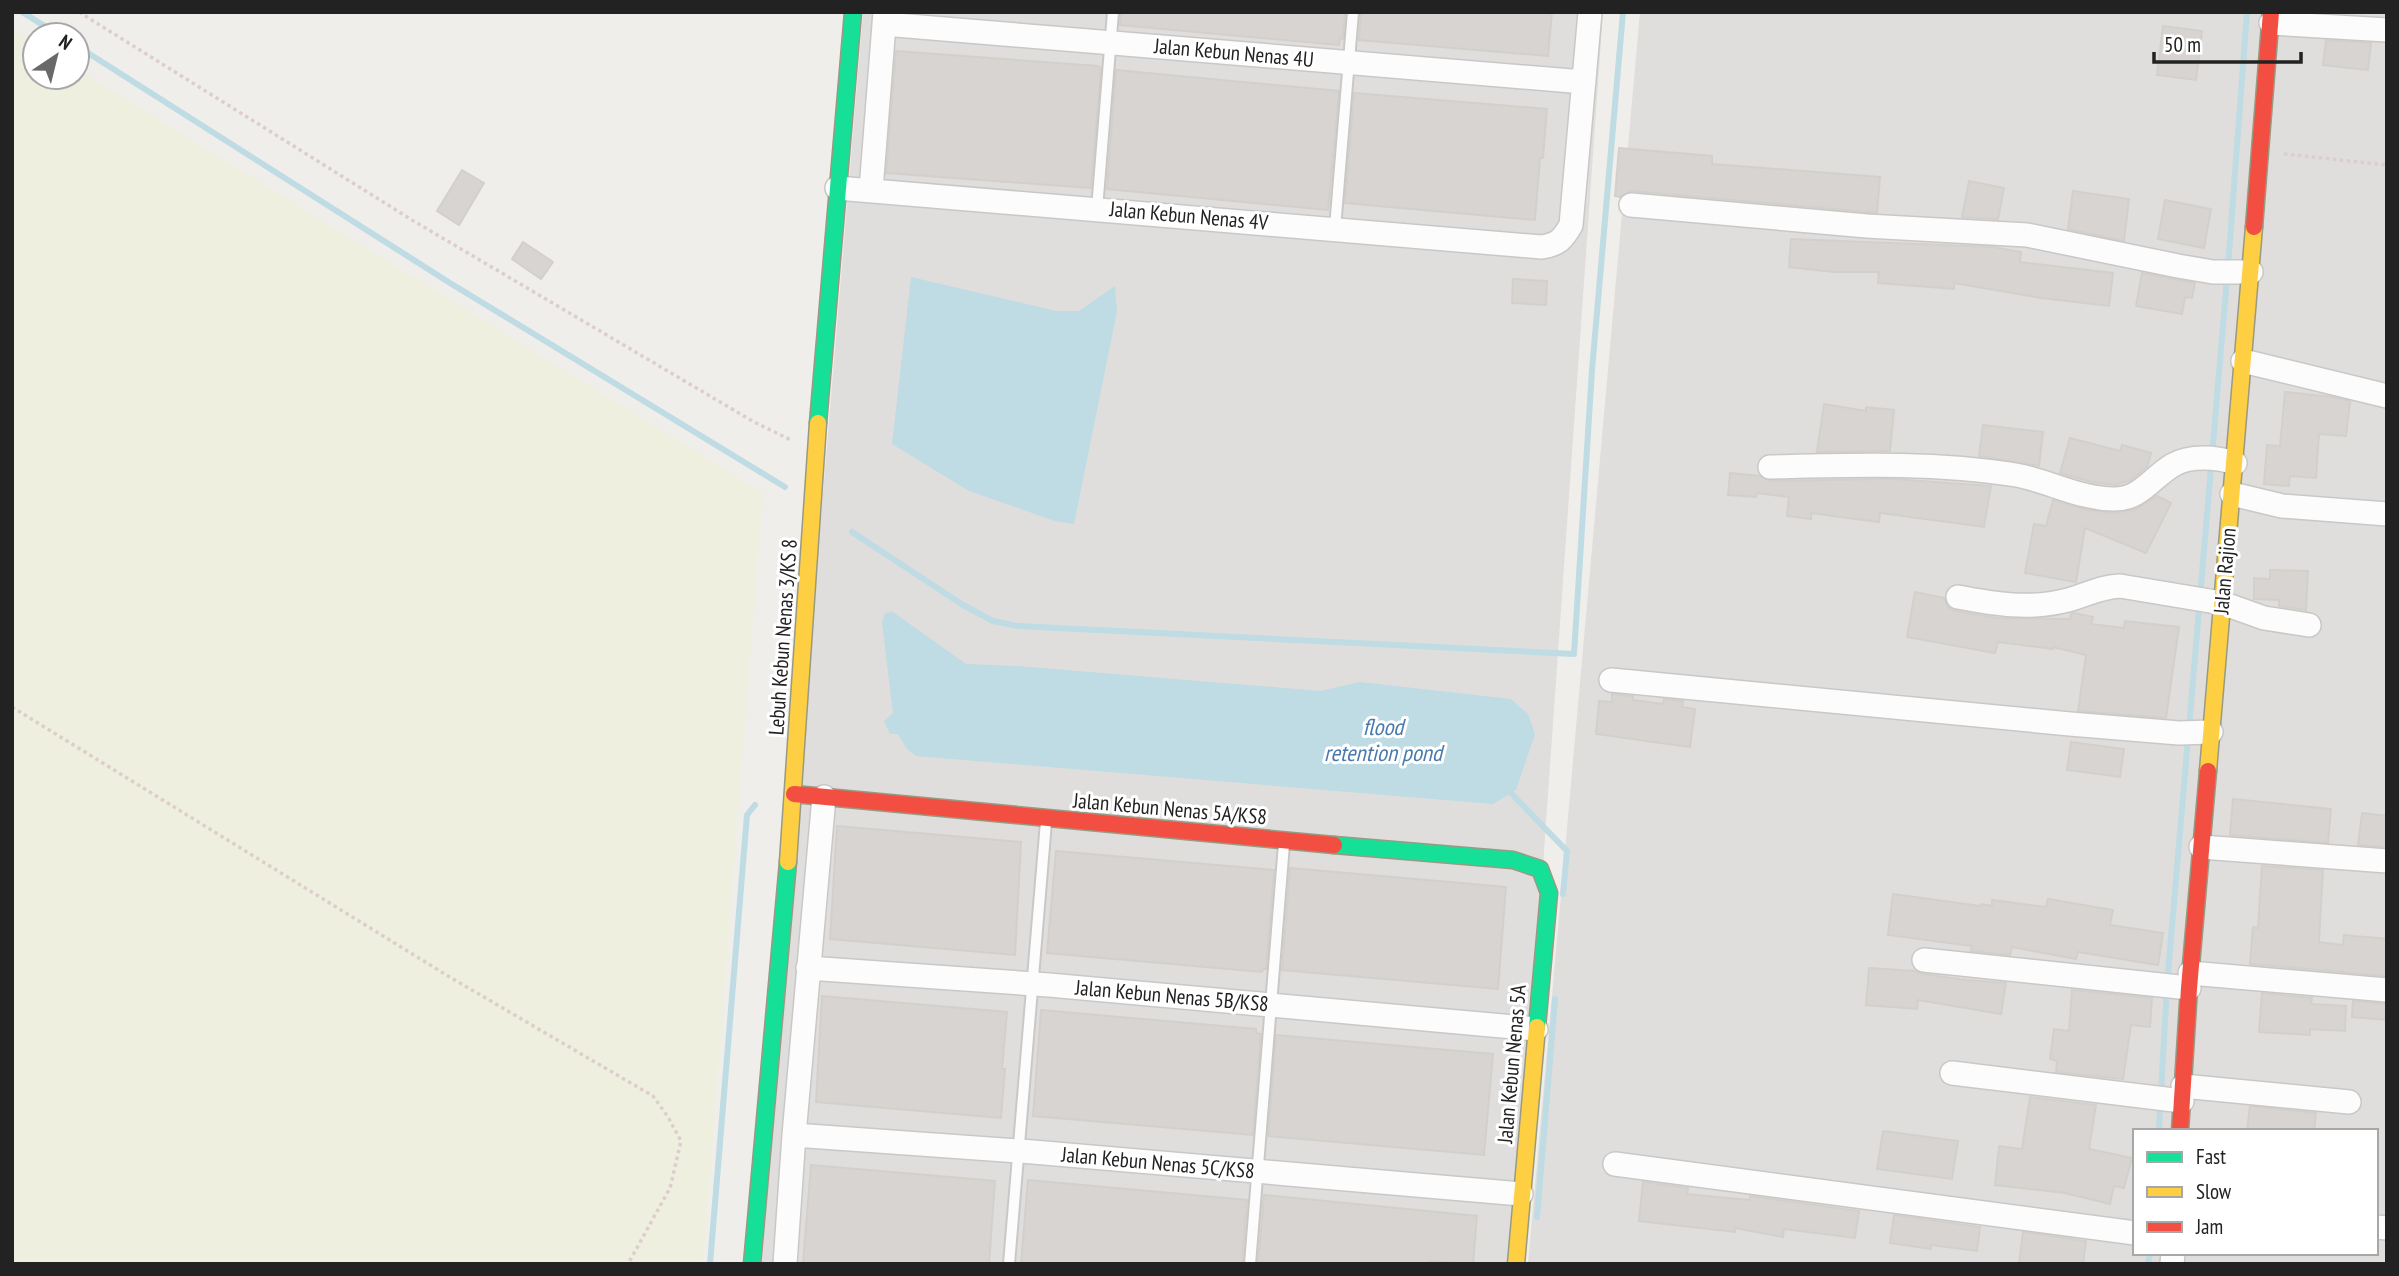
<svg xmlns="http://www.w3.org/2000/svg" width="2399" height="1276" viewBox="0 0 2399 1276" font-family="'PT Sans Narrow',sans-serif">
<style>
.residential{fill:#dfdedc;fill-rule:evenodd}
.farmland{fill:#efefdf}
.water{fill:#bfdbe3}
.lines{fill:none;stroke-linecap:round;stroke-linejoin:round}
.stream{stroke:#bfdbe3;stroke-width:6}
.building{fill:#d7d4d2;stroke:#d3d0cc;stroke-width:2}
.lane-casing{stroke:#c9c8c7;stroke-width:14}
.street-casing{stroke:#c9c8c7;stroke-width:26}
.fast-casing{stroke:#999a82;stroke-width:19}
.slow-casing{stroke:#999a82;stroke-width:19}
.jam-casing{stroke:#999a82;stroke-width:19}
.path{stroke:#dccecd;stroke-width:3.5;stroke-dasharray:3.5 3.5;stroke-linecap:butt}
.lane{stroke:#fdfcfc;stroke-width:10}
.street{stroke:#fdfcfc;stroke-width:23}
.fast{stroke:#16e098;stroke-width:16}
.slow{stroke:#ffcf43;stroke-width:16}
.jam{stroke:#f24e42;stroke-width:16}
.labels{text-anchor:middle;stroke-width:6;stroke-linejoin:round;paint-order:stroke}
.street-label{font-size:21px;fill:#222;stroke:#fff}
.water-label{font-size:23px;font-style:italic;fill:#4a7aab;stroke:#fff}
</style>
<rect width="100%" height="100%" fill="#f0eeeb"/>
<path class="residential" d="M863,12H1603L1515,1264H759Z
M1640,12H2387V1264H1528ZM2135,1131H2376V1253H2135Z"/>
<path class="farmland" d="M12,29L35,43V77H77V69L763,493L703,1264H12Z"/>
<path class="water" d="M911,277L1056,311H1079L1115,286L1117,311L1074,524L1055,521L969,491L892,444Z
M893,612L966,664L1017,666L1320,691L1360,682L1511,699L1528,714L1535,734L1516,790L1493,804L916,756L907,749L898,734H890L884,721L893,713L882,623L885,613Z"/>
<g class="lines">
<path class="stream" d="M22,12L59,35
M77,46L450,283L785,487
M2228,267L2247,12
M852,532L963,605L993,621L1018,626L1574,654L1592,370L1623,12
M2189,728L2227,278
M1507,789L1567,851L1563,894
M2161,1094L2167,985L2188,738
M2159,1131L2160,1105
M1537,1217L1555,999
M710,1264L747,815L755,805
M2148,1264L2150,1253"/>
</g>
<path class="building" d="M1121,12H1345L1343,39L1340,38L1339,45L1120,25Z
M1361,12H1552L1548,56L1359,40Z
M2163,26L2202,31L2196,80L2157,75Z
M2326,40L2371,43L2368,70L2323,65Z
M896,51L1098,66L1101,68L1091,188L886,173Z
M1116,70L1339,91L1328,210L1107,189Z
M1354,93L1547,109L1543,158H1540L1535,220L1345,203Z
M1619,148L1712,156V164L1880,177L1877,213L1632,191L1620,197L1615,196Z
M462,170L484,183L459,225L437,211Z
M1969,181L2004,188L1998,219L1962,217Z
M2073,191L2129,199L2124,241L2068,229Z
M2165,200L2211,209L2204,248L2158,239Z
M1791,239L1993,247L2021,252L2020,262L2113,273L2109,306L2041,298L1954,283V289L1878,283L1879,272H1834L1789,267Z
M523,242L553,262L541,279L512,259Z
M2142,273L2195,283L2192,298L2185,297L2182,314L2136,306Z
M1513,279L1547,281L1546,305L1512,303Z
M2285,392L2332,397L2350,401L2346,436L2319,434L2316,478L2290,476L2289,486L2264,484L2267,445L2280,446Z
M1824,404L1866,411V407L1894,410L1890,451L1817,452Z
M1983,425L2043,432L2039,466L1979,456Z
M2070,438L2120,451L2122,445L2151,453L2147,467L2131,480L2114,485L2092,482L2060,473Z
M1730,473L1760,476L1770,481L1893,479L1991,486L1984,527L1880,513L1879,522L1811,513V519L1787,516L1789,497L1757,493L1756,497L1728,495Z
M2157,496L2171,503L2146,553L2085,528L2076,582L2025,573L2034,524L2046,526L2053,500L2087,510L2115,513L2136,509Z
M2270,570L2308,571L2306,610L2279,606V600L2254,599V578L2270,579Z
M1915,592L1944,598L1948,607L1955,611L1997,618L2070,619L2071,614L2074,613L2093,617L2091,624L2124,628L2125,621L2179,627L2166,718L2078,711L2086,655L2053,647V649L1998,642L1995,653L1907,637Z
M1612,694L1633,696V700L1663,704L1664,699L1683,701L1682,707L1695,709L1690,747L1596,734L1599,701L1612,702Z
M2071,742L2124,749L2120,777L2067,770Z
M2233,799L2331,809L2328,843L2230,835Z
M2362,813L2387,816V847L2358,845Z
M837,826L1021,842L1015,955L830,939Z
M1056,851L1274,870L1266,969H1263L1262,972L1047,953Z
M2262,866L2323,870L2319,942L2343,945L2344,935L2387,939V976L2250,964L2253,927L2258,928Z
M1290,868L1506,887L1498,989L1282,970Z
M1893,894L1980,906L1981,904L1992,906V900L2046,907L2048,899L2113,910L2110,925L2163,933L2158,965L2078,952L2076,959L2012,947L2010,955L1971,951L1972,946L1888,935Z
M1869,968L1915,971L1923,974L1966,980L2006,983L2001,1014L1918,1000L1917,1009L1866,1005Z
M2072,990L2152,998L2150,1027L2131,1025L2123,1079L2056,1072L2057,1061L2050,1059L2054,1029L2069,1031Z
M2262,993L2312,998L2311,1004L2346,1006L2345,1031L2310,1029V1035L2259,1032Z
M822,996L1007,1012L1002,1069H1005L1001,1118L816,1102Z
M2353,1001L2387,1004V1020L2352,1017Z
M1041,1010L1256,1029V1033L1261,1034L1253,1135L1033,1116Z
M1276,1035L1493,1054L1484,1155L1268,1136Z
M2030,1097L2096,1105L2089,1149L2132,1158L2124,1188L2114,1186L2110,1204L2065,1193L1995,1185L1999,1146L2022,1149Z
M2250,1106L2316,1113L2314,1131H2247Z
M1883,1131L1958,1141L1952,1179L1877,1169Z
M811,1165L995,1181L989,1264H803Z
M1028,1180L1247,1200L1242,1264H1021Z
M1643,1182L1688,1188L1687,1194L1749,1200L1750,1196L1859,1211L1855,1238L1784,1229L1783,1237L1735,1228V1232L1639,1221Z
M1264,1195L1477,1216L1473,1264L1430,1261L1429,1264H1258Z
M1894,1215L1980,1227L1977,1251L1931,1245V1249L1890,1243Z
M2023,1232L2086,1241L2083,1264H2019Z"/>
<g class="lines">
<defs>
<path id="lane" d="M1097,209L1113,12
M1335,228L1353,12
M1009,1264L1046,822
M1250,1264L1284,844"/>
<path id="street" d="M2271,23L2387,30
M884,24L1584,82
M837,188L1541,247C1558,245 1563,239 1571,225L1590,12
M871,190L885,12
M1631,205L1867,226L2027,235L2178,266L2213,272H2251
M2243,361L2387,396
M1770,467C1852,465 1935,462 2016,475C2049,481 2080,499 2114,499C2141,499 2151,478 2173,465C2190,455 2217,457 2235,463
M2232,494L2282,506L2387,514
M1958,597C1994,604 2031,610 2068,600C2087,595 2099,587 2120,586L2222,603L2264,618L2309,625
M1611,680L2070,724L2179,733L2211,732
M2201,847L2387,861
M1924,960L2189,988
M808,968L1049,985L1536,1029
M2190,973L2387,990
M1952,1073L2182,1101
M2183,1086L2349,1102
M794,1135L1033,1152L1521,1194
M1615,1164L2135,1233
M2376,1227L2387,1228
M785,1264L794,1135L824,797
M2172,1264L2173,1253"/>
<path id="fast" d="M818,423L853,12
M1334,845L1513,860L1540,869L1549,893L1537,1027
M752,1264L788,862"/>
<path id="slow" d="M2208,771L2254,227
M788,862L818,423
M1516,1264L1537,1027"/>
<path id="jam" d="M2254,227L2271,12
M794,794L1334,845
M2180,1131L2189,988L2208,771"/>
</defs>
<use href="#lane" class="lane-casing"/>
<use href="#street" class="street-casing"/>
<use href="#fast" class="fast-casing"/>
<use href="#slow" class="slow-casing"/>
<use href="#jam" class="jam-casing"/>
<path class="path" d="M79,12L412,220L754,422L791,440
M2284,154L2387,165
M12,707L448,976L653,1096L668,1117L681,1141L670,1188L628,1264"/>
<use href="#lane" class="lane"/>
<use href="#street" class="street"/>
<use href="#fast" class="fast"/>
<use href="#slow" class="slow"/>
<use href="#jam" class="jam"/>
</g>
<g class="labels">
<g class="street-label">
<text transform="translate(1234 53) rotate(5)" y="7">Jalan Kebun Nenas 4U</text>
<text transform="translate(1189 216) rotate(5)" y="7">Jalan Kebun Nenas 4V</text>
<text transform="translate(2225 571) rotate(-85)" y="7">Jalan Rajion</text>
<text transform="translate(783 637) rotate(-86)" y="7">Lebuh Kebun Nenas 3/KS 8</text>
<text transform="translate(1170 809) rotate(5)" y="7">Jalan Kebun Nenas 5A/KS8</text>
<text transform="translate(1172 996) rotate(5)" y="7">Jalan Kebun Nenas 5B/KS8</text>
<text transform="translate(1512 1064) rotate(-85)" y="7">Jalan Kebun Nenas 5A</text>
<text transform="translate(1158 1163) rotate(5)" y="7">Jalan Kebun Nenas 5C/KS8</text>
</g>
<g class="water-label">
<text x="1383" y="735">flood<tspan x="1383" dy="26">retention pond</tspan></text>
</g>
</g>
<rect width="2399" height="1276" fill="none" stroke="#222222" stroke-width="28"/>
<rect x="2133" y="1129" width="245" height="126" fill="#ffffff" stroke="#a7a7a7" stroke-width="2"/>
<rect x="2147" y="1152" width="35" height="10" fill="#16e098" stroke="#a7a7a7" stroke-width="2"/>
<text x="2196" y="1164" font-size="21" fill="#222222">Fast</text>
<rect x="2147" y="1187" width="35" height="10" fill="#ffcf43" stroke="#a7a7a7" stroke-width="2"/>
<text x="2196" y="1199" font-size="21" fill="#222222">Slow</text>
<rect x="2147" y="1222" width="35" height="10" fill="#f24e42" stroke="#a7a7a7" stroke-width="2"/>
<text x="2196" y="1234" font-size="21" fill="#222222">Jam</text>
<g transform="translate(56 56) rotate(35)"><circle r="33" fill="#ffffff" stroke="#a7a7a7" stroke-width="2"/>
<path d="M0-5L12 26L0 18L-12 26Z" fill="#6a6968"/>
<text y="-10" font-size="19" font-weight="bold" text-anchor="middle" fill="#222222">N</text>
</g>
<path d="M2154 52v10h147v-10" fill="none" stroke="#222222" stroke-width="3.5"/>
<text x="2164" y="52" font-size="21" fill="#222222" stroke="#ffffff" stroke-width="5" paint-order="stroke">50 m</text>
</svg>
